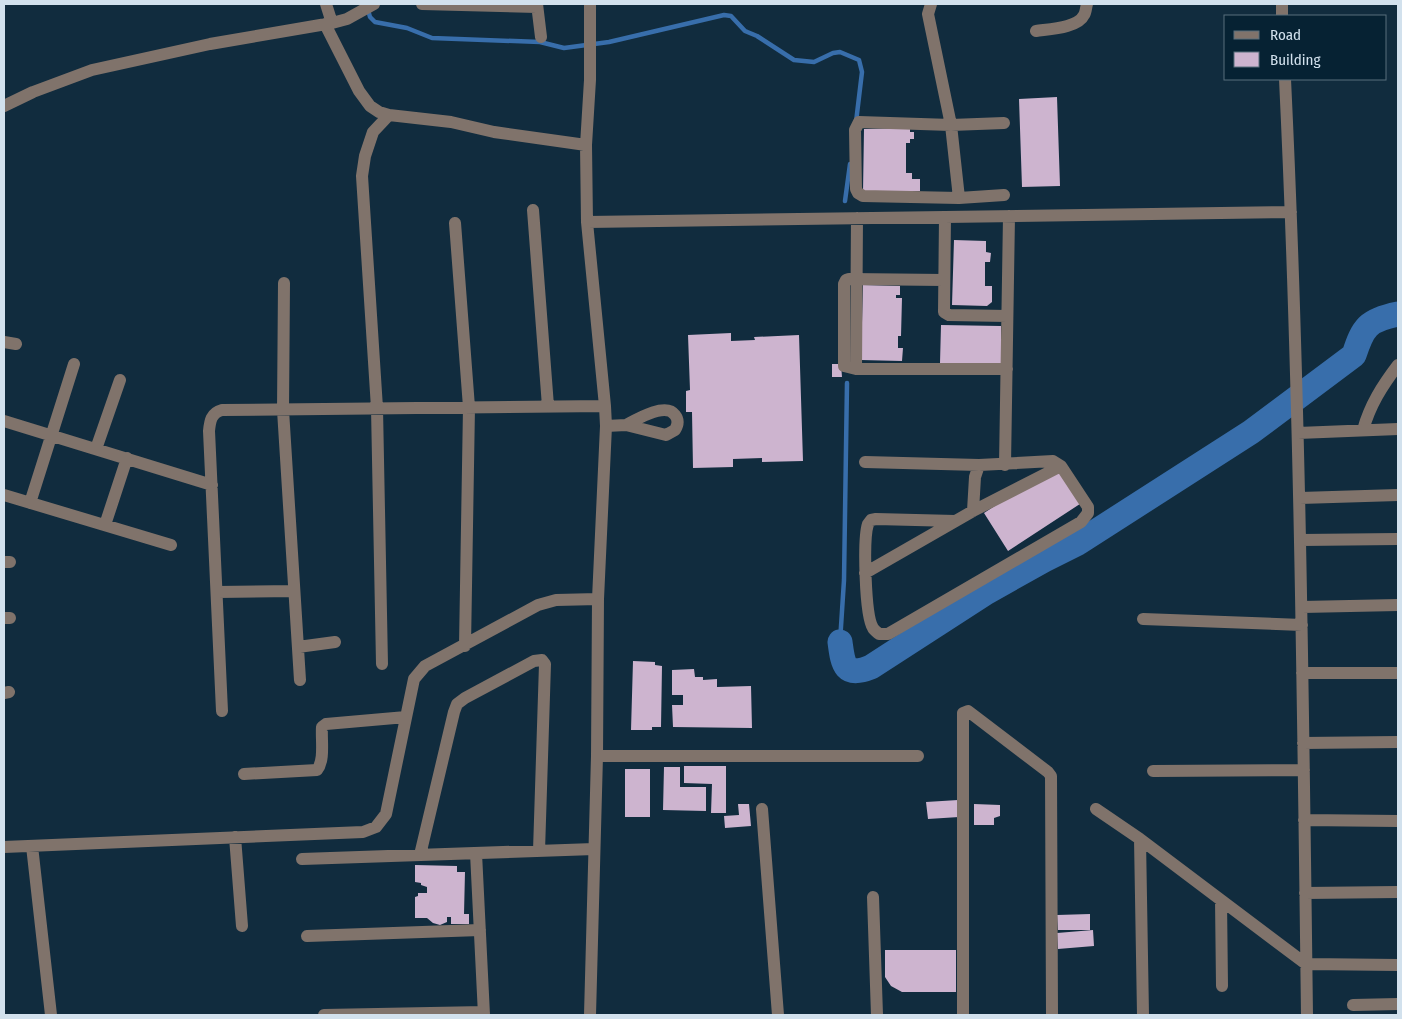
<svg xmlns="http://www.w3.org/2000/svg" width="1402" height="1019" viewBox="0 0 1402 1019" font-family="'Fira Sans Condensed',sans-serif">
<style>
.lines{fill:none;stroke-linecap:round;stroke-linejoin:round}
.stream{stroke:#386eab;stroke-width:4.5}
.river{stroke:#386eab;stroke-width:25}
.building{fill:#cdb4cf}
.minor{stroke:#80736b;stroke-width:12}
</style>
<rect width="100%" height="100%" fill="#112c3e"/>
<g class="lines">
<path class="stream" d="M368,10L370,17L375,22L407,28L432,38L540,42L564,48L609,42L724,15L731,16L745,31L757,36L794,60L814,62L833,53L840,52L859,60L862,72L856,122
M845,201L850,164
M840,642L844,580L847,383"/>
<path class="river" d="M840,642C843,664 844,678 871,667L987,592L1044,560L1078,543L1251,432L1354,355C1363,327 1368,320 1398,314"/>
</g>
<path class="building" d="M1057,97L1060,186L1022,187L1019,99Z
M910,128V132H914V139H910V143H906V173H912V179H920V191L863,192L864,129Z
M954,240L986,241V252L991,253L990,262H985V286H992V302L987,306L952,305Z
M863,285L900,286V295H896V298H902L901,336H898V348H903L902,361L861,360Z
M941,325L1001,326V339H1009L1003,365L940,363Z
M731,333V341L755,340L754,337L799,335L803,461L762,462V458L733,459V467L693,468L692,412H686V391L690,390L688,335Z
M832,364H841L842,377H832Z
M1062,462L1086,500L1008,551L984,513Z
M633,661L655,662V665L662,666L661,727H652V730H631Z
M694,669L695,677H703V680L717,679V687L751,686L752,728L673,727L672,705H683V695H672V670Z
M684,766H726V813H711L712,784L684,783Z
M664,767H680V787H706V811L663,810Z
M625,769H650V817H625Z
M958,800L959,817L928,819L926,802Z
M738,804H749L751,826L725,828L724,816L739,815Z
M974,804L1000,805V816L994,818V825H974Z
M415,865L457,866V872H465L464,914H469V924H451V917H447V922L440,925L433,923L427,918H415V897L418,896V893H427V887L421,885V883L415,882Z
M1090,914V930H1058L1057,915Z
M1093,930L1094,946L1058,949L1057,933Z
M885,950H956V992H902L891,986L885,977Z"/>
<g class="lines">
<path class="minor" d="M326,4L332,23
M422,4L537,7
M537,4L541,37
M590,4V80L586,145L587,222L605,406L606,426L598,599L597,756L590,1015
M931,4L928,14L951,125L959,198
M1282,4V16
M325,24L359,91L370,106L379,112L389,115L451,122L494,132L586,145
M1036,31C1049,29 1078,28 1084,15C1086,12 1086,7 1087,4
M1285,79C1300,391 1303,703 1307,1015
M4,106L33,92L92,70L210,44L332,23L347,19L374,4
M1004,123L951,125L859,122L855,130L856,189L858,193L863,196L959,198L1004,195
M533,210L548,406
M945,217L944,312L949,315L1007,316
M587,222L1291,212
M455,223L469,407L465,646
M944,280L849,279L846,280L844,284V366L856,369H1007
M284,283L283,410L300,680
M4,342L16,344
M856,369L857,218
M4,421L212,485
M606,426L626,425L666,435L675,430C678,425 679,420 675,415C666,402 637,419 626,425
M1363,430C1370,405 1382,386 1398,365
M1298,433L1398,429
M96,449L120,380
M865,462L979,465
M1005,465L1009,216
M4,495L171,545
M1300,498L1398,495
M30,503L74,364
M955,521L876,519L871,520L868,524C863,539 865,616 873,628C874,630 878,633 879,634H888L1081,522L1088,513V507L1061,466L1053,461L979,465L975,477L973,511
M105,525L127,458
M1301,540L1398,539
M4,562H10
M865,573L973,511L1061,466
M217,592L294,591
M1302,607L1398,605
M4,618H10
M1143,619L1302,625
M298,647L335,642
M382,664L377,408L362,176L365,156L373,132L389,115
M1302,673H1398
M4,693L9,692
M222,711L209,431C210,421 211,413 222,410L605,406
M1303,743L1398,742
M597,756H918
M1153,771L1304,770
M244,774L317,770C325,760 321,740 322,727L326,724L406,717
M762,809L778,1015
M1096,809L1140,839
M1304,820L1398,821
M235,837L242,926
M32,846L51,1015
M4,847L363,832L376,827L386,814L414,679L425,666L538,605L556,600L598,599
M476,853L484,1015
M420,855L454,712L457,704L465,698L534,661L542,660L545,664L539,851
M302,859L594,849
M1305,893L1398,892
M873,897L877,1015
M1221,900L1222,986
M307,936L480,930
M1353,1005L1398,1004
M324,1015L484,1012
M963,1015V713L968,711L1048,772L1051,776L1052,1015
M1143,1015L1140,839L1306,964L1398,965"/>
</g>
<rect width="1402" height="1019" fill="none" stroke="#d2e1ed" stroke-width="10"/>
<rect x="1224" y="15" width="162" height="65" fill="#062233" stroke="#586e7d"/>
<rect x="1234" y="31" width="25" height="8" fill="#80736b" stroke="#586e7d"/>
<text x="1270" y="40" font-size="15" fill="#d2e1ed">Road</text>
<rect x="1234" y="52" width="25" height="15" fill="#cdb4cf" stroke="#586e7d"/>
<text x="1270" y="65" font-size="15" fill="#d2e1ed">Building</text>
</svg>
